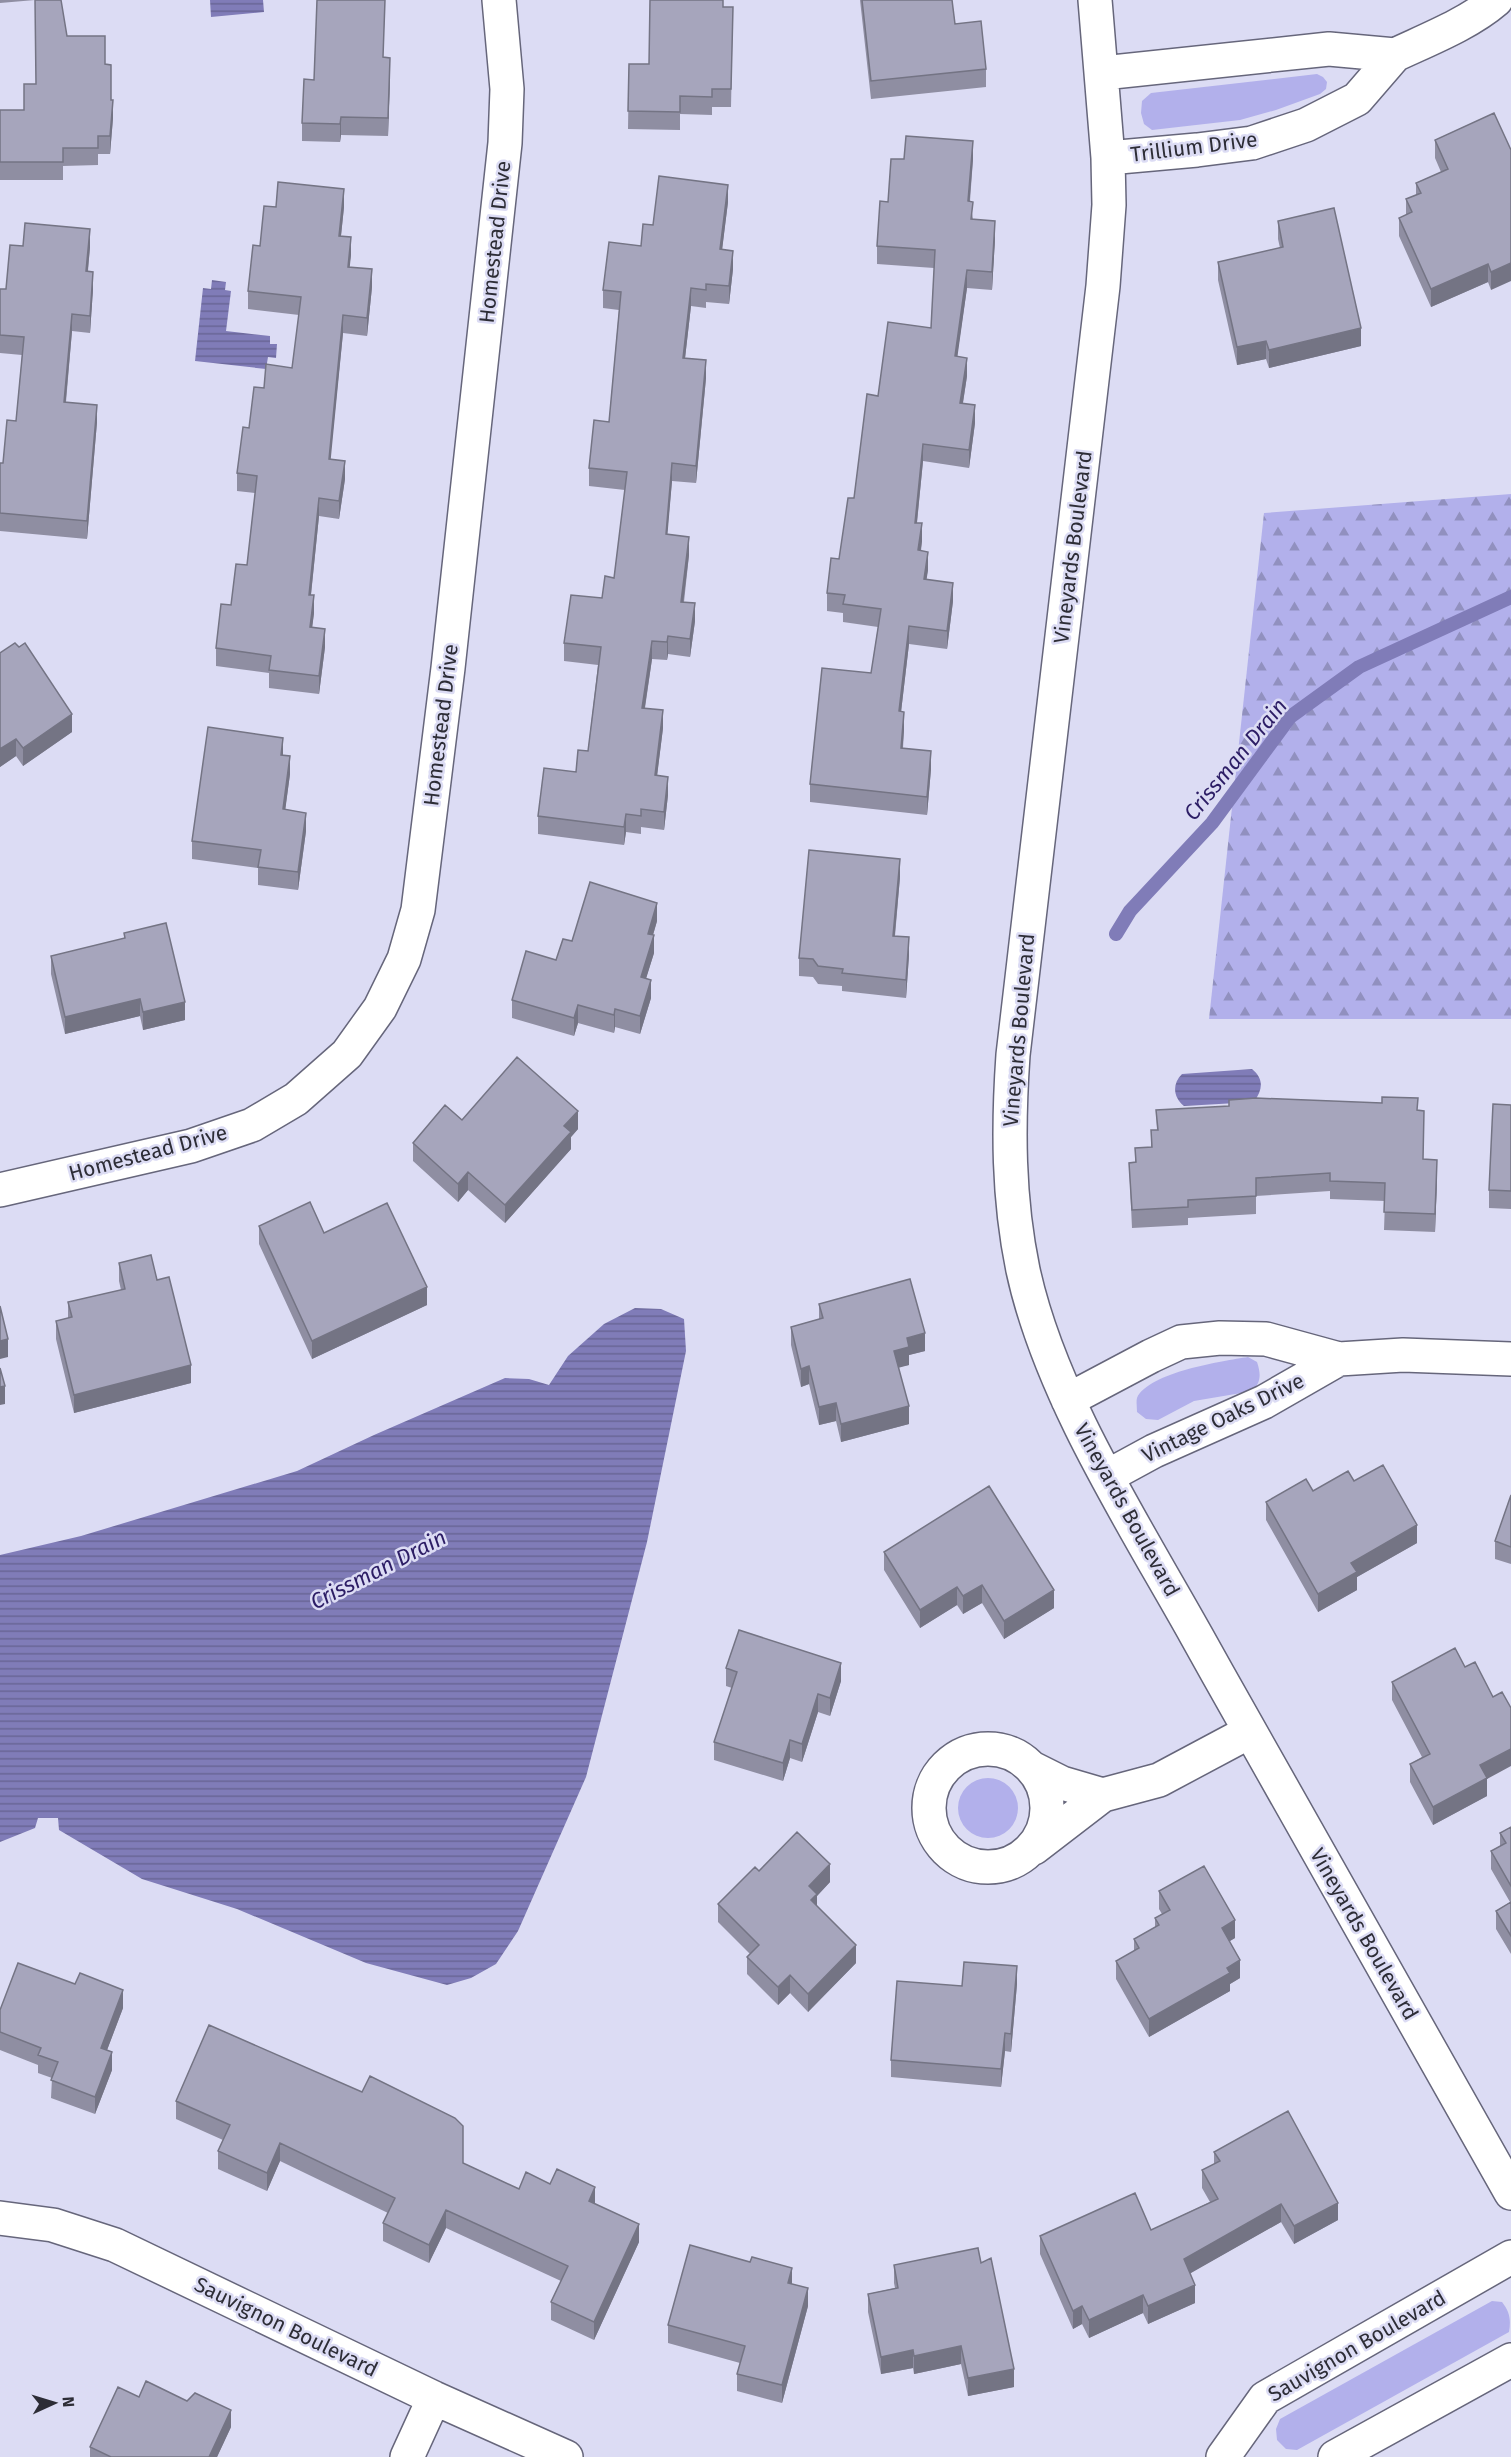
<svg xmlns="http://www.w3.org/2000/svg" width="1511" height="2457" viewBox="0 0 1511 2457" font-family="'Fira Sans',sans-serif">
<style>
.green{fill:#b2b0eb}
.forest{fill:url(#forest-firs)}
.water{fill:url(#water-rules)}
.lines{fill:none;stroke-linecap:round;stroke-linejoin:round}
.stream{stroke:#807cb8;stroke-width:14}
.minor-casing{stroke:#66667b;stroke-width:36}
.minor{stroke:#fff;stroke-width:33}
.wall{fill:#8f8ea2}
.shaded-wall{fill:#747484}
.building{fill:#a6a5bc;stroke:#747484;stroke-width:1.5}
.labels{text-anchor:middle;stroke-width:5;stroke-linejoin:round;paint-order:stroke}
.street-label{font-size:21px;fill:#2d2d36;stroke:#dcdcf4}
.water-label{font-size:22px;font-style:italic;fill:#2c1d65;stroke:#dcdcf4}
</style>
<defs>
<pattern id="forest-firs" width="22" height="20" patternUnits="userSpaceOnUse" patternTransform="scale(1.5)"><rect width="22" height="20" fill="#b2b0eb"/><path d="M5 1l3.5 6h-7zM16 11l3.5 6h-7z" fill="#9190bf"/></pattern>
<pattern id="water-rules" width="6" height="5" patternUnits="userSpaceOnUse" patternTransform="scale(1.5)"><rect width="6" height="5" fill="#807cb8"/><path d="M0 2.5h6" fill="none" stroke="#696696"/></pattern>
</defs>
<rect width="100%" height="100%" fill="#dcdcf4"/>
<path class="green" d="M1317,74L1323,77L1327,82L1326,89L1320,94L1276,110L1240,120L1152,130L1144,124L1141,113L1142,101L1151,93Z
M1248,1357L1257,1362C1261,1374 1261,1381 1253,1391L1194,1401L1158,1420L1146,1419L1137,1412C1137,1407 1136,1402 1137,1398C1149,1372 1223,1361 1248,1357Z
M958 1808a30 30 0 1 1 60 0a30 30 0 1 1-60 0Z
M1492,2301L1502,2302C1510,2312 1511,2320 1509,2332L1297,2450L1286,2449L1277,2440L1276,2429L1280,2419Z"/>
<path class="forest" d="M1511,494V1019H1209L1264,513Z"/>
<path class="water" d="M210,0H263L264,12L211,17Z
M212,280L226,282L225,290L231,291L226,331L270,336V344H277L276,358L268,357L266,369L195,361L203,288L211,289Z
M1252,1069C1264,1079 1263,1089 1254,1102L1184,1106C1173,1097 1172,1084 1182,1074Z
M635,1308L661,1309L684,1319L686,1351L647,1542L586,1777L518,1931L496,1964L471,1978L447,1985L366,1963L237,1909L142,1879L59,1830L58,1818H38L35,1828L0,1842V1555L81,1536L297,1471L374,1435L505,1378L529,1379L549,1385L568,1356L604,1324Z"/>
<g class="lines">
<path class="stream" d="M1116,934L1130,911L1212,823L1290,717L1359,667L1511,597"/>
<defs>
<path id="minor" d="M1095,0L1108,158L1109,205L1103,286L1013,1055C1008,1127 1008,1198 1023,1270C1050,1395 1134,1524 1196,1635C1300,1822 1406,2008 1511,2193
M1395,55C1429,39 1468,24 1496,0
M1103,73L1329,49L1395,55L1357,99L1306,125L1252,143L1197,150L1108,158
M0,1190L191,1146L252,1125L296,1099L347,1054L380,1008L404,959L418,910L448,668L505,143L507,89L499,0
M1339,1359L1403,1355L1511,1359
M1068,1400L1151,1356L1181,1342L1220,1338L1266,1339L1339,1359L1264,1402L1154,1451L1108,1476
M929 1808a59 59 0 1 1 118 0a59 59 0 1 1-118 0Z
M1032,1768L1062,1783L1103,1795
M1034,1848L1103,1795L1159,1780L1249,1732
M0,2218L53,2225L115,2245L434,2398L566,2457
M407,2457L434,2398
M1223,2457L1265,2398L1511,2257
M1335,2457L1511,2360"/>
</defs>
<use href="#minor" class="minor-casing"/>
<use href="#minor" class="minor"/>
</g>
<path class="wall" d="M0,0H35L0,3Z
M317,0H385L383,57L390,76L388,136L341,135L340,142L302,141V123L314,80Z
M860,0H952L955,24L986,69V87L871,99Z
M723,7H733L731,107H712V115L680,114V130L628,129L629,64H649Z
M67,36L105,64L113,118L110,154H98V165L63,166V180H0V110H24L36,84Z
M1494,113L1491,290L1488,282L1431,307L1399,236V218L1406,215V199L1416,195V183L1441,172L1435,158V140Z
M904,159H973L970,201L973,219L995,239L992,290L967,288L957,356L967,376L963,403L975,423L969,468L923,461L917,523L922,541L921,551L928,570L926,579L953,601L947,649L909,644L901,712L904,730L903,748L931,769L927,815L810,802V784L871,673L878,627L843,622V613L827,611V593L839,559L878,396L931,328L934,268L877,264V246L888,202Z
M728,202L722,249L733,269L729,304L706,302V308L691,306L685,358L706,378L696,483L672,481L667,534L689,555L684,602L695,621L690,657L668,654L667,660L652,659L645,708L663,728L657,775L668,795L664,830L641,827V834L626,832L624,845L538,834V816L576,772L588,751L598,665L564,661V643L602,598L614,578L625,490L589,486V468L609,422L619,310L603,308V290L641,246L653,225Z
M276,207H344L341,236L351,255L349,267L372,287L367,336L343,333L330,459L345,479L339,519L319,516L311,595L314,613L312,627L325,647L319,694L269,688V673L216,666V648L247,565L255,493L237,491V473L249,428L264,388L292,368L299,315L248,309V291L260,246Z
M1278,221L1361,346L1269,368L1266,359L1237,365L1218,280V262L1280,248L1278,239Z
M23,246L90,247L88,271L93,289L90,333L72,331L66,402L97,422L87,539L0,531V463H3L16,421L22,355L0,353V289H6Z
M0,653L72,732L23,766L16,756L0,767Z
M283,755L290,774L285,810L306,831L298,890L258,885V868L192,859V841Z
M900,877L895,936L909,955L906,998L842,991V986L818,984L813,977L799,976V958Z
M657,921L653,935L654,953L646,978L651,998L640,1034L615,1027L614,1033L578,1023L574,1036L512,1018V1000L556,960L572,941Z
M124,933L185,1020L143,1030L140,1016L65,1034L51,974V956L124,939Z
M1511,1105V1209L1489,1208V1190Z
M1156,1110H1418L1424,1129L1423,1159L1437,1178L1435,1232L1384,1230L1385,1201L1330,1199V1191L1256,1196V1214L1188,1218V1225L1132,1228L1129,1163L1135,1162V1148L1151,1147V1130H1157Z
M462,1120L578,1129L571,1137V1149L505,1223L468,1190L458,1202L413,1161V1143Z
M259,1226L324,1233L427,1305L312,1359L259,1244Z
M119,1263L157,1280L191,1383L74,1413L56,1339V1321L68,1318V1302L121,1290L119,1281Z
M819,1304L925,1351L909,1355V1365L898,1367L909,1424L841,1442L836,1421L819,1425L809,1384L801,1387L791,1345V1327L819,1319Z
M1354,1481L1417,1543L1357,1577V1590L1318,1612L1266,1520V1502Z
M1511,1495V1564L1495,1559V1541Z
M884,1552L1054,1608L1004,1639L982,1603L963,1614L957,1605L920,1628L884,1570Z
M1465,1667L1493,1697L1487,1779V1796L1433,1825L1410,1782V1764L1422,1757L1392,1700V1682Z
M726,1668L841,1681L830,1716L818,1712L802,1762L790,1758L783,1781L714,1760V1742L732,1688L726,1686Z
M1511,1827V1954L1496,1929V1911L1510,1902L1491,1869V1851L1500,1846V1833Z
M759,1871L830,1882L817,1896V1906L856,1963L808,2012L790,1993L778,2005L747,1974V1957L750,1954L718,1922V1904Z
M1159,1891L1235,1938L1229,1941L1240,1978L1230,1984V1991L1149,2037L1116,1979V1961L1134,1951V1939L1155,1927V1918L1162,1914L1159,1909Z
M1017,1984L1011,2052L1005,2051L1001,2087L891,2077V2060L962,1986Z
M123,2008L107,2050L112,2070L95,2114L51,2098L52,2078L38,2073V2065L0,2050V2010Z
M176,2101L463,2163L519,2189L595,2204L639,2242L594,2340L551,2320V2302L561,2281L446,2228L429,2263L383,2241V2223L388,2213L280,2161L267,2191L218,2169V2151L223,2140L176,2119Z
M1214,2152L1338,2220L1294,2244L1281,2222L1190,2273L1195,2303L1148,2324L1143,2313L1089,2338L1082,2324L1073,2329L1040,2254V2236L1151,2230L1210,2202L1202,2188V2170L1214,2164Z
M981,2263L1014,2387L968,2396L961,2364L914,2374L913,2368L881,2374L868,2312V2294L895,2288L894,2283V2265Z
M792,2284L808,2306L782,2403L737,2391V2374L740,2363L668,2343V2325Z
M139,2397L231,2427L217,2457H90V2447Z"/>
<path class="shaded-wall" d="M390,58V76L388,136V118Z
M113,100V118L110,154V136Z
M341,117V135L340,142V124Z
M973,141V159L968,219V201Z
M728,185V202L720,267V249Z
M344,189V207L339,254V236Z
M995,221V239L992,290V272Z
M90,229V247L86,289V271Z
M351,237V255L348,284V267Z
M733,251V269L729,304V286Z
M1511,263V281L1491,290V272Z
M1488,264V282L1431,307V289Z
M372,269V287L367,336V318Z
M967,270V288L955,374V356Z
M93,272V289L90,333V316Z
M691,288V306L683,376V358Z
M72,314V331L64,420V402Z
M343,315V333L329,477V459Z
M1361,328V346L1269,368V350Z
M1266,341V359L1237,365V347Z
M967,358V376L960,421V403Z
M706,360V378L696,483V466Z
M97,405V422L87,539V521Z
M975,405V423L969,468V450Z
M923,444V461L915,541V523Z
M345,461V479L339,519V501Z
M672,463V481L666,552V534Z
M319,498V516L309,613V595Z
M922,523V541L918,568V550Z
M689,537V555L681,620V602Z
M928,552V570L924,597V579Z
M953,583V601L947,649V631Z
M314,595V613L310,645V627Z
M695,603V621L690,657V639Z
M909,626V644L899,729V711Z
M325,629V647L319,694V676Z
M668,636V654L667,660V642Z
M652,641V659L642,726V708Z
M663,710V728L655,793V775Z
M904,712V730L901,766V748Z
M72,714V732L23,766V748Z
M283,738V756L281,755Z
M16,739V756L0,767V749Z
M931,751V769L927,815V797Z
M290,756V774L283,827V809Z
M668,777V795L664,830V812Z
M306,813V831L298,890V872Z
M626,814V832L624,845V827Z
M900,859V877L893,954V936Z
M657,903V921L648,952V934Z
M654,935V953L641,995V977Z
M909,937V955L906,998V980Z
M651,980V998L640,1034V1016Z
M140,999V1016L65,1034V1017Z
M185,1002V1020L143,1030V1012Z
M578,1005V1023L574,1036V1018Z
M615,1009V1027L614,1033V1015Z
M578,1111V1129L571,1137V1149L505,1223V1205L564,1126Z
M1437,1160V1178L1435,1232V1214Z
M468,1172V1190L458,1202V1184Z
M427,1287V1305L312,1359V1341Z
M925,1333V1351L909,1355V1365L894,1369V1351L907,1338Z
M8,1339V1357L0,1359V1341Z
M191,1365V1383L74,1413V1395Z
M809,1366V1384L801,1387V1369Z
M5,1386V1404L0,1405V1387Z
M836,1403V1421L819,1425V1407Z
M909,1406V1424L841,1442V1424Z
M1417,1525V1543L1357,1577V1590L1318,1612V1594L1351,1563Z
M982,1585V1603L963,1614V1596Z
M957,1587V1605L920,1628V1610Z
M1054,1590V1608L1004,1639V1621Z
M841,1663V1681L830,1716V1698Z
M818,1694V1712L802,1762V1744Z
M790,1740V1758L783,1781V1763Z
M1511,1749V1766L1487,1779V1796L1433,1825V1807L1480,1765Z
M830,1864V1882L817,1896V1912L811,1918L809,1886Z
M1235,1920V1938L1222,1946V1928Z
M856,1945V1963L808,2012V1994Z
M1240,1960V1978L1230,1984V1991L1149,2037V2019L1227,1968Z
M1017,1966V1984L1011,2052V2034Z
M790,1975V1993L778,2005V1987Z
M123,1990V2008L101,2066V2048Z
M1005,2033V2051L1001,2087V2069Z
M112,2052V2070L95,2114V2097Z
M280,2143V2161L267,2191V2173Z
M595,2187V2205L589,2201Z
M1338,2203V2220L1294,2244V2226Z
M1281,2204V2222L1184,2277V2259Z
M446,2210V2228L429,2263V2245Z
M639,2224V2242L594,2340V2322Z
M792,2268V2286L788,2283Z
M1195,2285V2303L1148,2324V2306Z
M808,2288V2306L782,2403V2385Z
M1143,2295V2313L1089,2338V2320Z
M1082,2306V2324L1073,2329V2311Z
M961,2346V2364L914,2374V2356Z
M913,2350V2368L881,2374V2357Z
M1014,2369V2387L968,2396V2378Z
M231,2410V2427L217,2457H209Z"/>
<path class="building" d="M35,0H61L67,36H105V64L111,65V100H113L110,136H98V148H63V162H0V110H24V84H36Z
M317,0H385L383,57L390,58L388,118L341,117L340,124L302,123L304,79L314,80Z
M650,0H723V7H733L731,89H712V97L680,96V112L628,111L629,64H649Z
M862,0H952L955,24L981,21L986,69L871,81Z
M1494,113L1511,150V263L1491,272L1488,264L1431,289L1399,218L1412,212L1406,199L1421,193L1416,183L1448,169L1435,140Z
M906,136L973,141L968,201L973,202L971,219L995,221L992,272L967,270L955,356L967,358L960,403L975,405L969,450L923,444L915,523H922L918,550L928,552L924,579L953,583L947,631L909,626L899,711L904,712L901,748L931,751L927,797L810,784L822,668L871,673L881,609L843,604L845,595L827,593L831,558L839,559L848,498H854L867,394L878,396L888,322L931,328L935,250L877,246L880,201L888,202L891,159H904Z
M659,176L728,185L720,249L733,251L729,286L706,284V290L691,288L683,358L706,360L696,466L672,463L666,534L689,537L681,602L695,603L690,639L668,636L667,642L652,641L642,708L663,710L655,775L668,777L664,812L641,809V816L626,814L624,827L538,816L544,768L576,772L578,750L588,751L601,647L564,643L571,595L602,598L605,576L614,578L627,472L589,468L594,420L609,422L621,292L603,290L609,242L641,246L643,224L653,225Z
M278,182L344,189L339,236L351,237L348,267L372,269L367,318L343,315L329,459L345,461L339,501L319,498L309,595H314L310,627L325,629L319,676L269,670L271,656L216,648L221,604L231,605L236,564L247,565L257,476L237,473L243,427L249,428L254,387L264,388L266,364L292,368L301,297L248,291L253,245L260,246L264,206L276,207Z
M1334,208L1361,328L1269,350L1266,341L1237,347L1218,262L1283,247L1278,221Z
M25,223L90,229L86,271L93,272L90,316L72,314L64,402L97,405L87,521L0,513V463H3L7,420L16,421L24,337L0,335V289H6L10,245L23,246Z
M15,643L19,647L25,643L72,714L23,748L16,739L0,749V653Z
M208,727L283,738L281,755L290,756L283,809L306,813L298,872L258,867L261,850L192,841Z
M809,850L900,859L893,936L909,937L906,980L842,973L843,969L818,966L813,959L799,958Z
M590,882L657,903L648,934L654,935L641,977L651,980L640,1016L615,1009L614,1015L578,1005L574,1018L512,1000L526,951L556,960L563,939L572,941Z
M166,923L185,1002L143,1012L140,999L65,1017L51,956L125,938L124,933Z
M517,1057L578,1111L564,1126L571,1132L505,1205L468,1172L458,1184L413,1143L445,1105L462,1120Z
M1382,1097L1418,1098L1417,1110L1424,1111L1423,1159L1437,1160L1435,1214L1384,1212L1385,1183L1330,1181V1173L1256,1178V1196L1188,1200V1207L1132,1210L1129,1163L1136,1162L1135,1148L1152,1147L1151,1130H1158L1156,1110L1229,1106V1100L1256,1098L1382,1103Z
M1493,1104L1511,1105V1191L1489,1190Z
M310,1202L324,1233L387,1203L427,1287L312,1341L259,1226Z
M151,1255L157,1280L169,1277L191,1365L74,1395L56,1321L72,1317L68,1302L125,1289L119,1263Z
M910,1279L925,1333L907,1338L909,1347L894,1351L909,1406L841,1424L836,1403L819,1407L809,1366L801,1369L791,1327L823,1318L819,1304Z
M0,1306L8,1339L0,1341Z
M0,1368L5,1386L0,1387Z
M1383,1465L1417,1525L1351,1563L1357,1572L1318,1594L1266,1502L1306,1479L1313,1491L1348,1471L1354,1481Z
M989,1486L1054,1590L1004,1621L982,1585L963,1596L957,1587L920,1610L884,1552Z
M1511,1495V1547L1495,1541Z
M739,1630L841,1663L830,1698L818,1694L802,1744L790,1740L783,1763L714,1742L737,1672L726,1668Z
M1455,1648L1465,1667L1475,1662L1493,1697L1502,1692L1511,1708V1749L1480,1765L1487,1778L1433,1807L1410,1764L1430,1754L1392,1682Z
M1511,1827V1886L1491,1851L1506,1843L1500,1833Z
M797,1832L830,1864L809,1886L817,1894L811,1900L856,1945L808,1994L790,1975L778,1987L747,1957L759,1945L718,1904L755,1867L759,1871Z
M1204,1866L1235,1920L1222,1928L1240,1960L1227,1968L1230,1973L1149,2019L1116,1961L1139,1948L1134,1939L1159,1925L1155,1918L1170,1910L1159,1891Z
M1511,1902V1936L1496,1911Z
M964,1962L1017,1966L1011,2034L1005,2033L1001,2069L891,2060L897,1981L962,1986Z
M18,1963L75,1984L80,1973L123,1990L101,2048L112,2052L95,2097L51,2080L58,2062L38,2055L41,2048L0,2032V2010Z
M209,2025L362,2092L370,2076L455,2118L463,2126V2163L519,2189L526,2172L550,2184L557,2169L595,2187L589,2201L639,2224L594,2322L551,2302L568,2266L446,2210L429,2245L383,2223L395,2198L280,2143L267,2173L218,2151L230,2125L176,2101Z
M1288,2111L1338,2203L1294,2226L1281,2204L1184,2259L1195,2285L1148,2306L1143,2295L1089,2320L1082,2306L1073,2311L1040,2236L1135,2193L1151,2230L1218,2199L1202,2170L1220,2161L1214,2152Z
M690,2245L750,2262L752,2257L792,2268L788,2283L808,2288L782,2385L737,2374L745,2346L668,2325Z
M978,2248L981,2263L991,2258L1014,2369L968,2378L961,2346L914,2356L913,2350L881,2357L868,2294L898,2288L894,2265Z
M146,2381L187,2401L195,2393L231,2410L209,2457H111L90,2447L118,2387L139,2397Z"/>
<g class="labels">
<g class="street-label">
<text transform="translate(1194 147) rotate(-7)" y="7">Trillium Drive</text>
<text transform="translate(495 242) rotate(-84)" y="7">Homestead Drive</text>
<text transform="translate(1073 547) rotate(-83)" y="7">Vineyards Boulevard</text>
<text transform="translate(441 725) rotate(-83)" y="7">Homestead Drive</text>
<text transform="translate(1019 1030) rotate(-85)" y="7">Vineyards Boulevard</text>
<text transform="translate(148 1153) rotate(-15)" y="7">Homestead Drive</text>
<text transform="translate(1223 1418) rotate(-26)" y="7">Vintage Oaks Drive</text>
<text transform="translate(1127 1510) rotate(61)" y="7">Vineyards Boulevard</text>
<text transform="translate(1364 1934) rotate(60)" y="7">Vineyards Boulevard</text>
<text transform="translate(286 2327) rotate(26)" y="7">Sauvignon Boulevard</text>
<text transform="translate(1357 2346) rotate(-30)" y="7">Sauvignon Boulevard</text>
</g>
<g class="water-label">
<text transform="translate(1235 759) rotate(-51)" y="8">Crissman Drain</text>
<text transform="translate(378 1569) rotate(-27)" y="8">Crissman Drain</text>
</g>
</g>
<g transform="translate(54 2403) rotate(86)" stroke="#dcdcf4" stroke-width="4.5" paint-order="stroke">
<path d="M0-4.5L10 22L0 15L-10 22Z" fill="#2d2d36"/>
<text y="-9" font-size="16" font-weight="bold" text-anchor="middle" fill="#2d2d36">N</text>
</g>
</svg>
